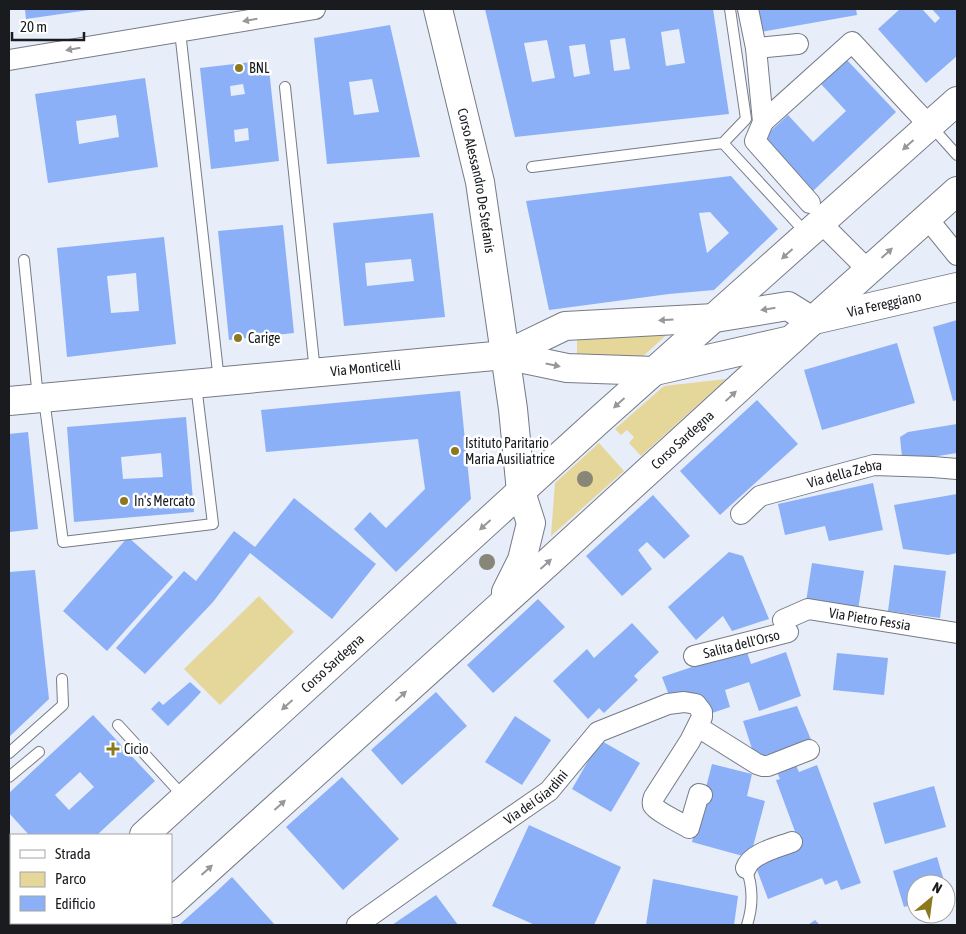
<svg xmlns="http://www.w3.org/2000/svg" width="966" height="934" viewBox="0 0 966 934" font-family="'Asap Condensed',sans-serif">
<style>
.green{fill:#e5d69a}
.building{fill:#8bb0f8;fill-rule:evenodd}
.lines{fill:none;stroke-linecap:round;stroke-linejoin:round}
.lane-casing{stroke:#767b86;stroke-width:12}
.street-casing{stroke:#767b86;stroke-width:22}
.secondary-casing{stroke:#767b86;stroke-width:30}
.lane{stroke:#fff;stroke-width:10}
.street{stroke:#fff;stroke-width:20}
.secondary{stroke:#fff;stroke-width:28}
.tree{fill:#888676}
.oneway{fill:#98989a}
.poi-dot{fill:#8c781d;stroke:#fff;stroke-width:2}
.labels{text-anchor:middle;stroke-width:5;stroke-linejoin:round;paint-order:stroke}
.poi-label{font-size:14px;fill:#191b1f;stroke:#fff;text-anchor:start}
.street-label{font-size:14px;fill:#191b1f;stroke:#fff}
</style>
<rect width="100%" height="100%" fill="#e7edf9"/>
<path class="green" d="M674,328L641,358L577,355V340Z
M726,379L641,456L629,443L634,437L627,430L621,435L615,429L664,386Z
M599,443L624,471L551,536L555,483Z
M259,596L294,632L220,705L184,669Z"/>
<path class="building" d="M25,9H89V10L26,19Z
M485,9H713L729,114L515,137ZM679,29L685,63L666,66L661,32ZM625,38L630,69L614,71L610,40ZM547,40L555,78L532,82L524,43ZM585,44L590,74L574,77L569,46Z
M757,9H856L857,15L761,32Z
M900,9H922L935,23L940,18L932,9H957V56L926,83L878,29Z
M390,25L420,157L327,164L314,38ZM372,79L379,112L354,115L349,82Z
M846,59L896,112L813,191L763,138L788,115L813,142L846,111L821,84Z
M268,60L279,161L211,169L200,68ZM243,84L245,94L231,96L230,86ZM248,128L249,140L235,142L234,130Z
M145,78L158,167L48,183L35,94ZM116,115L119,137L79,144L76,121Z
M731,176L778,229L714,290L669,294L549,310L526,201ZM710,212L729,233L707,253L699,213Z
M433,213L445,317L344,326L333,223ZM411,259L414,281L367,286L365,263Z
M283,225L294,333L229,340L218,231Z
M164,237L176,344L67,357L57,248ZM136,273L139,311L111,313L107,276Z
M957,320V400L953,401L933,327Z
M897,343L915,403L822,430L804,370Z
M460,391L471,499L396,572L354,529L370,512L386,528L425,489L418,439L266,452L261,410Z
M757,400L798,444L720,515L680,471Z
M186,417L194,512L74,522L67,427ZM161,453L163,477L123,479L121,457Z
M957,424V453L913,460L902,457L900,437L908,432Z
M28,432L38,529L9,532V434Z
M873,483L883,530L829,541L825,526L785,535L778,504Z
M957,494V553L948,555L903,549L894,505Z
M653,495L690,536L664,559L647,542L638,550L652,569L622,596L586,556Z
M294,498L376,564L332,619L250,553L213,602L145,674L116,648L184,571L196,581L234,531L255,547Z
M128,537L173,577L107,651L63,611Z
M729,552L743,556L769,619L732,631L723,616L696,640L668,607Z
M812,563L864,571L858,610L806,602Z
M894,565L946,571L940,618L888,611Z
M35,570L49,699L9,737V572Z
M538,599L565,627L493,693L467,665Z
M632,623L659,652L634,676L638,680L604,713L599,708L588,719L553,681L587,649L594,658Z
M746,649L751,664L786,652L801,696L759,711L749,682L725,690L730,707L706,715L670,698L662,677Z
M837,653L888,658L884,695L833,690Z
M190,682L201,692L189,705L168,726L151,709L159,701L163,705Z
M436,692L467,726L402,785L371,750Z
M797,706L812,742L755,758L743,721Z
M93,715L155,781L97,835H29L9,813V793ZM80,772L94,787L69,810L55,795Z
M515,716L551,740L522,785L485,762Z
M600,740L640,763L611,812L572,789Z
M795,763L799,772L817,765L861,883L841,890L837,880L825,885L822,878L768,899L754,862L800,845L776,780L780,779L776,770Z
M712,764L752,774L747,796L765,801L750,858L692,842Z
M342,777L399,839L343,890L286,827Z
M934,786L946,827L885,844L873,803Z
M529,825L621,867L594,925H535L492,906Z
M937,857L945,884H916V903L904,907L893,871Z
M232,877L275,925H179L216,892Z
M653,879L738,896L734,925H646Z
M9,889L11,892V914L9,916Z
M436,895L458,925H392Z
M815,920L820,925H808Z"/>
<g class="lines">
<defs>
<path id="lane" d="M180,31L219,381
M285,87L315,372
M931,126L957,155
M723,143L746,119L730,9
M532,167L723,143L807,234
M24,260L38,398
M44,399L63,542L213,524L196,385
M118,725L184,797
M9,753L63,705L62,679
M9,777L39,752
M746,868C753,886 753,906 747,925"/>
<g id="street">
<path d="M748,9L756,48L763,122L755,141L810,203"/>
<path d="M756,48L798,44"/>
<path d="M9,60L315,9"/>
<path d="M763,122L852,42L911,106L929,125"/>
<path d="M927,218L957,255"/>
<path d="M821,223L868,270"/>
<path id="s1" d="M741,514L760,496L874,465L933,467L957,469"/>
<path id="s2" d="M783,620L808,609L957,633"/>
<path id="s3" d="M694,656L788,632"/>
<path d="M698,727L757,764L763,766H768L809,750"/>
<path d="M746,868C751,853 779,847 792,842"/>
<path id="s4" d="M357,925L426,876L549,791L598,732L668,704L684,702L696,704L702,712V717L690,741L654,797C653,800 652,802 653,805C656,811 682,824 689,828L699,794L702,795"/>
</g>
<g id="secondary">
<path id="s5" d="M438,9L480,182L513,409L521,492L531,523L522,560L506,592"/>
<path id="s6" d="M814,320L957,287"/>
<path d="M505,355L567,368L655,371L791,340"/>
<path id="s7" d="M9,401L505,355L565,326L715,318L788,306L812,321"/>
<path id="s8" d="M144,835L597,422L957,101"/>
<path d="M9,850L11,852"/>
<path id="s9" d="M171,903L552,559L812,321L957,191"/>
<path d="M76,923L78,925"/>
<path d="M45,925L48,923"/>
<path d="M146,925L149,923"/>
</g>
</defs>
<use href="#lane" class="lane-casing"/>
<use href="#street" class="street-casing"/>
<use href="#secondary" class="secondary-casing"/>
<use href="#lane" class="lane"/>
<use href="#street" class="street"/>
<use href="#secondary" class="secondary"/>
</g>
<g class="tree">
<circle cx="585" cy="479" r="8"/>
<circle cx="487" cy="562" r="8"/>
</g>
<defs><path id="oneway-solid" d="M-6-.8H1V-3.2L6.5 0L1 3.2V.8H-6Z" transform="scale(1.25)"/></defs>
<g class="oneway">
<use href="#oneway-solid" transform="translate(250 20) rotate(170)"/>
<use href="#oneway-solid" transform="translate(73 49) rotate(170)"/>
<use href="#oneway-solid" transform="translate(908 145) rotate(138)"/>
<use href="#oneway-solid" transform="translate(887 253) rotate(-42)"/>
<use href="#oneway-solid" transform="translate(787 254) rotate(138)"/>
<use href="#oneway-solid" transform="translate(768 309) rotate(171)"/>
<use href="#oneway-solid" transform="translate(666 320) rotate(177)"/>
<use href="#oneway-solid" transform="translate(553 365) rotate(12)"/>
<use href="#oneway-solid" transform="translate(731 396) rotate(-43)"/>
<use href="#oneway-solid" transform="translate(619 403) rotate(138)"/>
<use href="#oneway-solid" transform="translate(485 525) rotate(138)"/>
<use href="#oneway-solid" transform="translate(546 564) rotate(-42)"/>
<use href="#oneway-solid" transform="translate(401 696) rotate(-42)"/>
<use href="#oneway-solid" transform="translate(287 705) rotate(138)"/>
<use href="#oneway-solid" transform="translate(280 805) rotate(-42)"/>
<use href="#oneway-solid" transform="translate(207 870) rotate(-42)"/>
</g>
<g class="poi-dot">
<circle cx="239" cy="68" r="5"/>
<circle cx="238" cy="338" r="5"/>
<circle cx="455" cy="451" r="5"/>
<circle cx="124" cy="501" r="5"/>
<path d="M110.5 741.5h5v5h5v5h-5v5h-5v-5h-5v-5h5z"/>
</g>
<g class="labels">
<g class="poi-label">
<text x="249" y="73">BNL</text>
<text x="248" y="343">Carige</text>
<text x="465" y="448">Istituto Paritario<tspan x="465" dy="16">Maria Ausiliatrice</tspan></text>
<text x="134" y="506">In's Mercato</text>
<text x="124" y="754">Cicìo</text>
</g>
<g class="street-label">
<text dy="5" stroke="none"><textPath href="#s5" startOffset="176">Corso Alessandro De Stefanis</textPath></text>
<text dy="5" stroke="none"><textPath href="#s6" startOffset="72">Via Fereggiano</textPath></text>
<text dy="5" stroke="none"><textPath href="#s7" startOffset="358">Via Monticelli</textPath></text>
<text dy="5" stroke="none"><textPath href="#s9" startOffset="690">Corso Sardegna</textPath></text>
<text dy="5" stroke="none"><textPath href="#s1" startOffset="114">Via della Zebra</textPath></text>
<text dy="5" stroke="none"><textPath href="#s2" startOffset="90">Via Pietro Fessia</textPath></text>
<text dy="5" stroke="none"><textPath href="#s3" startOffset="49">Salita dell'Orso</textPath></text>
<text dy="5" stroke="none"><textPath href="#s8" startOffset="255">Corso Sardegna</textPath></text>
<text dy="5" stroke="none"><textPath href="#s4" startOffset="220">Via dei Giardini</textPath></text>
</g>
</g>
<rect width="966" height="934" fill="none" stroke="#191b1f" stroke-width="20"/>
<rect x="10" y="834" width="162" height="90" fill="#ffffff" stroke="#a3a4a5"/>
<rect x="20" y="850" width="25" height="8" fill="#ffffff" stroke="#a3a4a5"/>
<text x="55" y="859" font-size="15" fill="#191b1f">Strada</text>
<rect x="20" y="872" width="25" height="15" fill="#e5d69a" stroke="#a3a4a5"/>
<text x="55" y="884" font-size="15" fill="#191b1f">Parco</text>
<rect x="20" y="896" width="25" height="15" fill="#8bb0f8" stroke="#a3a4a5"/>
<text x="55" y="909" font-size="15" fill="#191b1f">Edificio</text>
<g transform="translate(931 899) rotate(29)"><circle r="24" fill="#ffffff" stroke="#a3a4a5"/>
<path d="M0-4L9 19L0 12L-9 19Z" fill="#8c781d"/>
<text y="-8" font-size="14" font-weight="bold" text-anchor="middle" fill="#191b1f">N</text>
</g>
<path d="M12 32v8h72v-8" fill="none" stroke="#191b1f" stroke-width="2.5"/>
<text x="20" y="32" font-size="15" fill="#191b1f" stroke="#ffffff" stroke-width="4" paint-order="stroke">20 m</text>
</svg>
